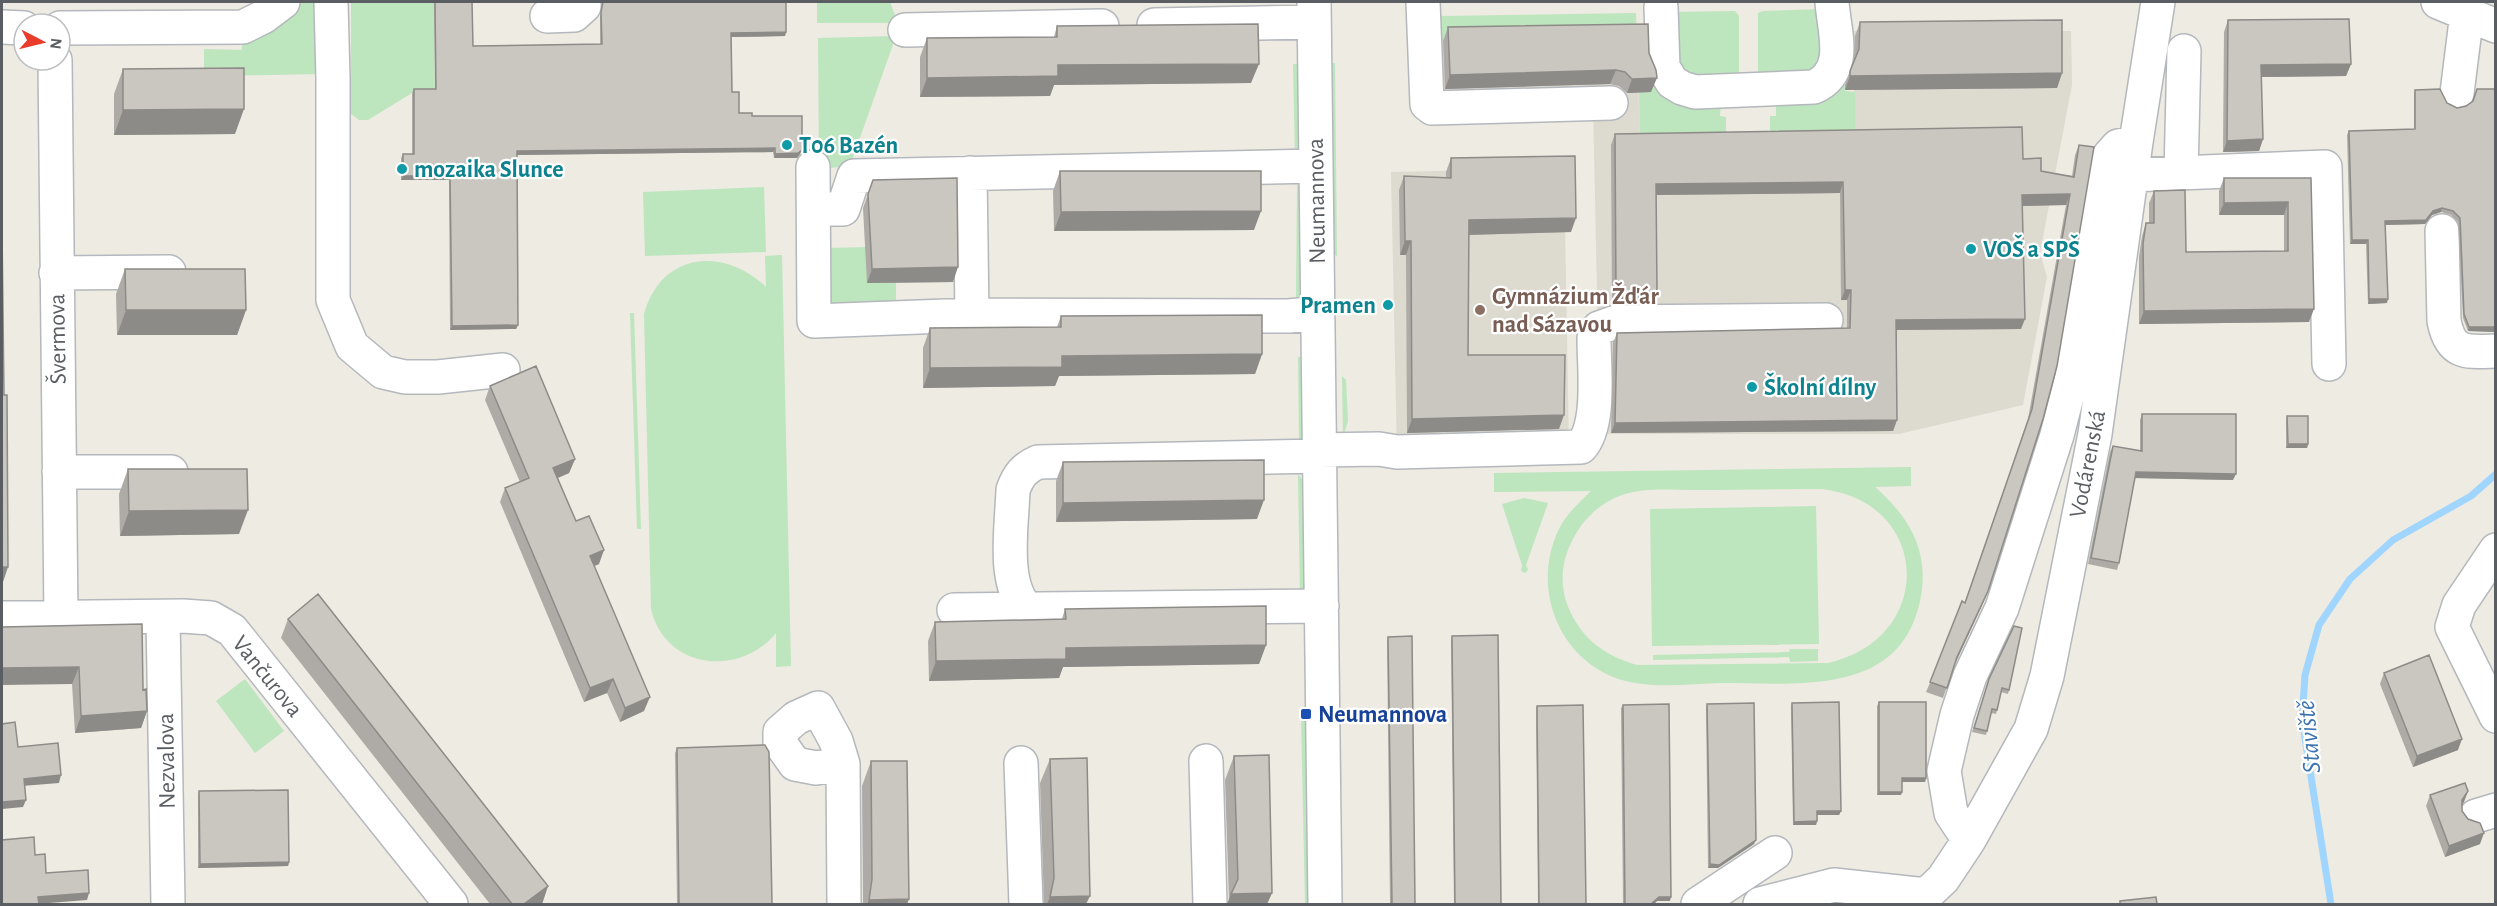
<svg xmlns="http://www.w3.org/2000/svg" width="2497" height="906" viewBox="0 0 2497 906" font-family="'Alegreya Sans',sans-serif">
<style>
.education{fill:#dddad0}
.green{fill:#bde5be;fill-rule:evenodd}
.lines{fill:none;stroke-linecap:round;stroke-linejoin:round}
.stream{stroke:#a0d5ff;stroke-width:7}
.minor-casing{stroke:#b4b8bc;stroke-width:36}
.minor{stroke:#fff;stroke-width:33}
.wall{fill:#aeaba6}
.shaded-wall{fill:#8d8b87}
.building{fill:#cac7c1;stroke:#8d8b87;stroke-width:1.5}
.culture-dot{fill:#0f9aa8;stroke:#fff;stroke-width:2}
.education-dot{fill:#8d6e63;stroke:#fff;stroke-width:2}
.transit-dot{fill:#1a4fb4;stroke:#fff;stroke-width:2}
.labels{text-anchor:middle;stroke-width:4.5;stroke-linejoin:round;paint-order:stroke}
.culture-label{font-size:24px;font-weight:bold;fill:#0d838f;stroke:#fff;text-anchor:start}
.street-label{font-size:24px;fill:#5a5e63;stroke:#fff}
.education-label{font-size:24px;font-weight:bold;fill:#785e54;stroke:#fff;text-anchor:start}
.transit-label{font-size:24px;font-weight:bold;fill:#164399;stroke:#fff;text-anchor:start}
.water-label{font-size:26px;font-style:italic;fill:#3d74b1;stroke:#fff}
</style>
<rect width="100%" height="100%" fill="#edebe2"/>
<path class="education" d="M1853,31H2071L2072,85L2040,253L2047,277L2023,405L1899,434H1600L1593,103L1427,104L1426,42L1637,39L1640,144L1855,142Z
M1564,168L1569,448L1397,452L1391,172Z"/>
<path class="green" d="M304,2H313L319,7L323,74L204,76V49L242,50V33L280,25L296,6Z
M351,2H434L435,93H412L368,120H359L351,114Z
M817,2H890L898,23H817Z
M1824,9L1822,70L1758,75V13L1763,11Z
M1735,11L1739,16V77L1677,76L1672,12Z
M1636,13L1637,39L1441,41V16Z
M896,36L850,166L819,169L818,38Z
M1651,62L1721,102L1720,116L1726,117V144L1640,145L1639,93Z
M1335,63L1337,256L1330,252L1327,64Z
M1293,64H1301L1303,149L1295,158Z
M1845,65V91L1855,92V142L1770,143V116H1776V98Z
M1297,184L1302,190V300L1296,303Z
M764,187L766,252L645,256L643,192Z
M867,247L896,283V314L831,307L829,248Z
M782,255L791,666L776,667V633C739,678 665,669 651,609L644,314C661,252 724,246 766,287L765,256Z
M630,313H634L641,529H637Z
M1298,357H1305V436L1299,445Z
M1342,376L1346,380L1348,421L1343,437Z
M1911,467V486L1875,487C1906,514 1927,546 1922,589C1908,698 1801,683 1721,683C1687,684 1646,690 1613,677C1555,653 1532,584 1559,529C1567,513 1579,503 1591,491L1494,492V473ZM1822,489C1932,502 1936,639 1828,663L1637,665C1602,655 1578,636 1566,601C1560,582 1562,561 1571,543C1581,521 1599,503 1622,495C1645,487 1671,490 1695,490C1737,490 1780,489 1822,489Z
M1298,474L1304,482L1309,584L1300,597Z
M1524,498L1548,503L1526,565L1528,570L1525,573L1521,571L1522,565L1502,504Z
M1816,506L1819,644L1652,646L1650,509Z
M1790,649H1818V661L1790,662L1789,657L1653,660V655L1789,652Z
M245,679L284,731L255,753L216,701Z
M1301,717H1309L1312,904H1305Z"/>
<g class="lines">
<path class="stream" d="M2331,904L2302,719L2305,675L2319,625L2350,579L2393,540L2471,496L2496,474"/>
<defs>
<path id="minor" d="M331,2L333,79V300L352,346L383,372L405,377H438L503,370
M1314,2L1325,904
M1423,2L1427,104L1432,108L1611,103
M2438,2L2496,26
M1661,7L1663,67L1672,82L1682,88L1695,92L1814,87C1849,71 1834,32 1832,2
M547,16L574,15L584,6V2
M1154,25L1314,22
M2,27L24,28
M60,28L243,27L263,17L283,2
M905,30L1102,26
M55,60L61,618
M2457,93L2467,13
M813,167L814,321L972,315L1289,316L1317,313
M970,173L972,315
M2181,173L2184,51
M2131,175L2325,167L2329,364
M814,209H843L854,176L1315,166
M2442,231L2444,321C2451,355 2466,352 2496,351
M56,273L169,272
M1319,450L1379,449L1397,452L1581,447C1601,424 1594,369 1594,338L1599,328L1616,322L1826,320
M59,472H171
M2496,550L2459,605L2452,627L2496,716
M1026,608C1002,582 1012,525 1013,490C1018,476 1024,468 1038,462L1319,456
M954,610L1322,606
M163,617L168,904
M2,618L183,616L211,618L232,630L451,904
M1206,761L1210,904
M1021,763L1026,904
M843,764L816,768L795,764L780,743V732L796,718L818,708L836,741L843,764L844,904
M2476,816L2496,810
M1969,840L1951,813L1944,771L1957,715L1970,676L2002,608L2057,435L2071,381L2109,156L2118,146L2136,142
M1698,904L1775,853
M1760,904L1834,885L1926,895L1943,879L1969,840L2031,729L2047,676L2095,434L2136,142L2158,2"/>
</defs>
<use href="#minor" class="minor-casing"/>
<use href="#minor" class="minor"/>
</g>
<path class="wall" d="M434,2H472L473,46L600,44V16L603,2H786V32L785,36L731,37L732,92L739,113L752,116L800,154L797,158H774L773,152L517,155L518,325L516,329L450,330L449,180H401V158L403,154H412V93L414,89H435Z
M2228,20L2351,64L2346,76L2261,77L2263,139L2259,151L2223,152L2224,32Z
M1860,22L2062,73L2057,88L1845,90V85L1854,61L1855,36Z
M1648,24L1651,92L1627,93L1619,86L1610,84L1445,89L1443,41L1448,27Z
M1057,26L1251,83L1054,85L1050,96L920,97V57L927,38L1054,37Z
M123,69L235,134L114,135V94Z
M2440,89L2496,332L2468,331L2463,318L2458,222L2451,215L2441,212L2432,215L2425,224L2385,225L2387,303L2368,304L2366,244H2350L2347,135L2349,131L2414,129V94L2415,90Z
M1615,134L2023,159L2041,171L2072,176L2075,155L2079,145L2057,366L1984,601L1954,666L1943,698L1926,692L1965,602L2028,419L2066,205L2022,206L2021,329L1897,330V420L1893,431L1611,433L1613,343L1617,333L1847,328V300H1841L1840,193L1656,195L1653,303H1612L1611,145Z
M1451,158L1571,232L1469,235L1468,355L1559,429L1407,433L1406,255H1400L1399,190L1404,176L1446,178V172Z
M1060,171L1254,230L1054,231L1053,191Z
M2224,178H2311L2309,322L2139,324V257L2142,236L2146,223H2149V203L2154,191L2186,252L2284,251V215H2219V191Z
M873,180L953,282L867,283L863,208Z
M125,269L246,310L237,335H117L116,294Z
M1061,316L1262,354L1255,374L1059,376L1055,386L923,388V348L930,328L1057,327Z
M490,386L575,459L569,473L558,478L576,521L599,564L594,566L644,711L620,722L607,693L584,702L500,502L505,488L520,482L485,400Z
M2142,414L2233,480L2135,478L2119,563L2117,570L2088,564L2110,452L2113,446L2140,451V420Z
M2287,416L2308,444L2307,448H2286V420Z
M1063,462L1257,519L1056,522V481Z
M128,469L239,534L120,536L119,494Z
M1065,609L1266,645L1259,664L1063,667L1059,678L929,681L928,641L935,622L1062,619Z
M288,619L548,886L542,904H490L281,638Z
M2,627L143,690L147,711L141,728L75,733L72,684Z
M1452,636L1501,904H1454L1451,640Z
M1388,637L1415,904H1390L1387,640Z
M2384,673L2458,750L2413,767L2380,684Z
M1989,679L2009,690L2008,694L2001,692L1997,710L1996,714L1991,713L1986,735L1972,732Z
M1879,702L1926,778L1925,782H1902V792L1901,795H1877V706Z
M1792,703L1841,811L1839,815H1817V821L1816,825H1793L1791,707Z
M1707,704L1754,844L1718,868H1708L1706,708Z
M1623,705L1670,901H1657L1654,904H1623L1621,708Z
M1537,706L1586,904H1538L1536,710Z
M677,748L772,904H677L675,753Z
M1234,756L1272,893L1267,904H1227L1229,901L1225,780Z
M1050,759L1086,904H1044L1040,783Z
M871,761L909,899L907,904H863L862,786Z
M199,791L289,862L288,866L198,868V795Z
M2468,791L2462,805V811L2480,844L2445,857L2426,806L2430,795Z"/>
<path class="shaded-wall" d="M786,32L785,36L730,37L731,33Z
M1259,64L1251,83L1054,85L1050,96L920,97L927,78L1058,65Z
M2351,64L2346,76L2257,77L2261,65Z
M1616,70L1610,84L1445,89L1450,75Z
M2062,73L2057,88L1845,90L1850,76Z
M1657,78L1651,92L1627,93L1632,79Z
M244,109L235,134L114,135L123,110Z
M2263,139L2259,151L2223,152L2227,141Z
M775,148L773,152L515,155L517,151Z
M802,150L800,154L797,158H774L775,154Z
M403,176H450L449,180H401Z
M1843,182L1840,193L1652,195L1656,184Z
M2070,194L2066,205L2018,206L2022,195Z
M2288,202L2284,215H2219L2224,203Z
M2442,208L2441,212L2432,215L2425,224L2384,225L2385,221L2433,211Z
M1261,211L1254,230L1054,231L1061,212Z
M1576,218L1571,232L1463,235L1469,220Z
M2352,240H2368L2366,244H2350Z
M1405,241H1411L1406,255H1400Z
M958,267L953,282L867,283L872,269Z
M1845,290H1851L1847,300H1841Z
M1616,292H1657L1653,303H1612Z
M2369,299H2388L2387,303L2368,304Z
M2314,309L2309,322L2139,324L2144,311Z
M126,310H246L237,335H117Z
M2025,319L2021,329L1893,330L1896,320Z
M518,325L516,329L450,330L452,326Z
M2469,327H2496V332L2468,331Z
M1262,354L1255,374L1059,376L1055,386L923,388L930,368L1062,356Z
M1564,415L1559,429L1407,433L1412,419Z
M1897,420L1893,431L1611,433L1615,423Z
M2288,444H2308L2307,448H2286Z
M575,459L569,473L548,482L553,468Z
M2136,472L2236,474L2233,480L2134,478Z
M1264,500L1257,519L1056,522L1063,503Z
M248,510L239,534L120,536L129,511Z
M604,550L599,564L585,570L590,556Z
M2,567H8L2,585Z
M1988,591L1984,601L1953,668L1957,657Z
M1266,645L1259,664L1063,667L1059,678L929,681L936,661L1066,648Z
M79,667L72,684L2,685V668Z
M613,679L607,693L584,702L590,688Z
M650,697L644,711L620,722L625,708Z
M147,711L141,728L75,733L81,716Z
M2462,739L2458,750L2413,767L2417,756Z
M61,775L59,783L22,786L24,779Z
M1902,778H1926L1925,782H1901Z
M2468,791L2464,802L2458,811L2462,800Z
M1879,792H1902L1901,795H1877Z
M26,800L23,807L2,809V802Z
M1817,811H1841L1839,815H1816Z
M1817,821L1816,825H1793L1794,822Z
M2484,833L2480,844L2445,857L2449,846Z
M1756,840L1754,844L1718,868H1708L1710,864Z
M289,862L288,866L198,868L200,864Z
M548,886L542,904H524Z
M89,893L87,900L36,904L38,897Z
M1272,893L1267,904H1227L1231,894Z
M1090,896L1086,904H1047L1050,897Z
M1659,897H1671L1670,901H1657L1654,904H1651Z
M909,899L907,904H867L869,900Z"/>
<path class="building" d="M435,2H472L473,46L602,44L601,12L603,2H786V32L731,33L732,92H739V113H752V116H802V150L798,153L775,154V148L517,151L518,325L452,326L450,176H403V154H414V89H436Z
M2349,19L2351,64L2261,65L2263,139L2227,141L2228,20Z
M2062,20V73L1850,76V71L1859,49L1860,22Z
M1258,24L1259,64L1058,65V76L927,78V38L1057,37V26Z
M1648,24L1649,53L1656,70L1657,78L1632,79L1625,72L1616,70L1450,75L1448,27Z
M244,68V109L123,110V69Z
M2440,89L2447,103L2457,108L2466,106L2473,101L2477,89H2496V327H2469L2464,314L2460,218L2453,211L2442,208L2433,211L2426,220L2385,221L2388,299H2369L2368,240H2352L2349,131L2415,129V90Z
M2022,127L2023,159L2041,158V171L2074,177L2079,145L2094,147L2057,366L2043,419L1988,591L1957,657L1947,688L1930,682L1962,601L1965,603L2032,409L2070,194L2022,195L2025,319L1896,320L1897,420L1615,423L1617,333L1850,328L1851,290H1845L1843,182L1656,184L1657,292H1616L1615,134Z
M1575,156L1576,218L1469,220L1468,355H1565L1564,415L1412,419L1411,241H1405L1404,176L1451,178V158Z
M1060,171H1261V211L1061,212Z
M957,178L958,267L872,269L868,194L873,180Z
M2224,178H2311L2314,309L2144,311L2143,244L2146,223H2154V191L2185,190L2186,252L2288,251V202L2224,203Z
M2,230L4,395H7L8,567H2Z
M125,269H245L246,310H126Z
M1262,315V354L1062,356V367L930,368V328L1061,327V316Z
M536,366L575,459L553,468L576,521L589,516L604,550L590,556L650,697L625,708L613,679L590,688L505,488L529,478L490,386Z
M2142,414H2236V474L2136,472L2119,563L2091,558L2113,446L2142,451Z
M2287,416H2308V444H2288Z
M1264,460V500L1063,503V462Z
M128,469H247L248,510L129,511Z
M318,594L548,886L524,904H512L288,619Z
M1266,606V645L1066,648V659L936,661L935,622L1066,619L1065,609Z
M142,624L143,690L146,689L147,711L81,716L79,667L2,668V627Z
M2014,626L2022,628L2009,690L2002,688L1997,710L1992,709L1987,731L1974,728L1989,679Z
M1498,635L1501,904H1455L1452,636Z
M1412,636L1415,904H1392L1388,637Z
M2429,655L2462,739L2417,756L2384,673Z
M1839,702L1841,811H1817V821L1794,822L1792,703Z
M1879,702H1926V778H1902V792H1879Z
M1754,703L1756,840L1719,865L1710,864L1707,704Z
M1669,704L1671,897H1659L1651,904H1625L1623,705Z
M1583,705L1586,904H1539L1537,706Z
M15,722L18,747L58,743L61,775L24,779L26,800L2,802V724Z
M765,745L769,752L772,904H679L677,748Z
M1269,755L1272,893L1231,894L1238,879L1234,756Z
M1087,758L1090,896L1050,897L1054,878L1050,759Z
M871,761H907L909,899L869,900L872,879Z
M2465,783L2468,791L2462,800V811L2468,819L2480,823L2484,833L2449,846L2430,795Z
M288,790L289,862L200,864L199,791Z
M34,837L35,855L45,854L46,873L88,870L89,893L38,897L39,904H2V840Z
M2156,897L2157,904H2120V901Z"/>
<g class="culture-dot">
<circle cx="787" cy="145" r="6"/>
<circle cx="402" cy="169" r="6"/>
<circle cx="1971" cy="249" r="6"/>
<circle cx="1388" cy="305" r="6"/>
<circle cx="1752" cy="387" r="6"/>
</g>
<circle class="education-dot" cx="1480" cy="310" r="6"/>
<rect class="transit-dot" x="1300" y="708" width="12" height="12" rx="3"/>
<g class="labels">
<g class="culture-label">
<text x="799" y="153">T06 Bazén</text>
<text x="414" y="177">mozaika Slunce</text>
<text x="1983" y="257">VOŠ a SPŠ</text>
<text x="1376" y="313" text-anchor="end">Pramen</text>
<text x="1764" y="395">Školní dílny</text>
</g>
<g class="street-label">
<text transform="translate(1316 201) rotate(-91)" y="8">Neumannova</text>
<text transform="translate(57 339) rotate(-91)" y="8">Švermova</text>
<text transform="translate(2087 464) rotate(-79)" y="8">Vodárenská</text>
<text transform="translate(268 676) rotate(51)" y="8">Vančurova</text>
<text transform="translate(166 761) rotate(-91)" y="8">Nezvalova</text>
</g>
<g class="education-label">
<text x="1492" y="304">Gymnázium Žďár<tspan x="1492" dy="28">nad Sázavou</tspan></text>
</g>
<g class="transit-label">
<text x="1318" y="722">Neumannova</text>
</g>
<g class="water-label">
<text transform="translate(2308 737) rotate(-95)" y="9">Staviště</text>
</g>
</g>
<rect width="2497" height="906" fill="none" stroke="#5a5e63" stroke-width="6"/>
<g transform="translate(42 42) rotate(97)"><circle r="28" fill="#ffffff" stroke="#bdbfc1" stroke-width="1.5"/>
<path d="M0-4.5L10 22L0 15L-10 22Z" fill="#e93c2b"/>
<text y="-9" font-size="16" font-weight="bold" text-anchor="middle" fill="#5a5e63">N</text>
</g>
</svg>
